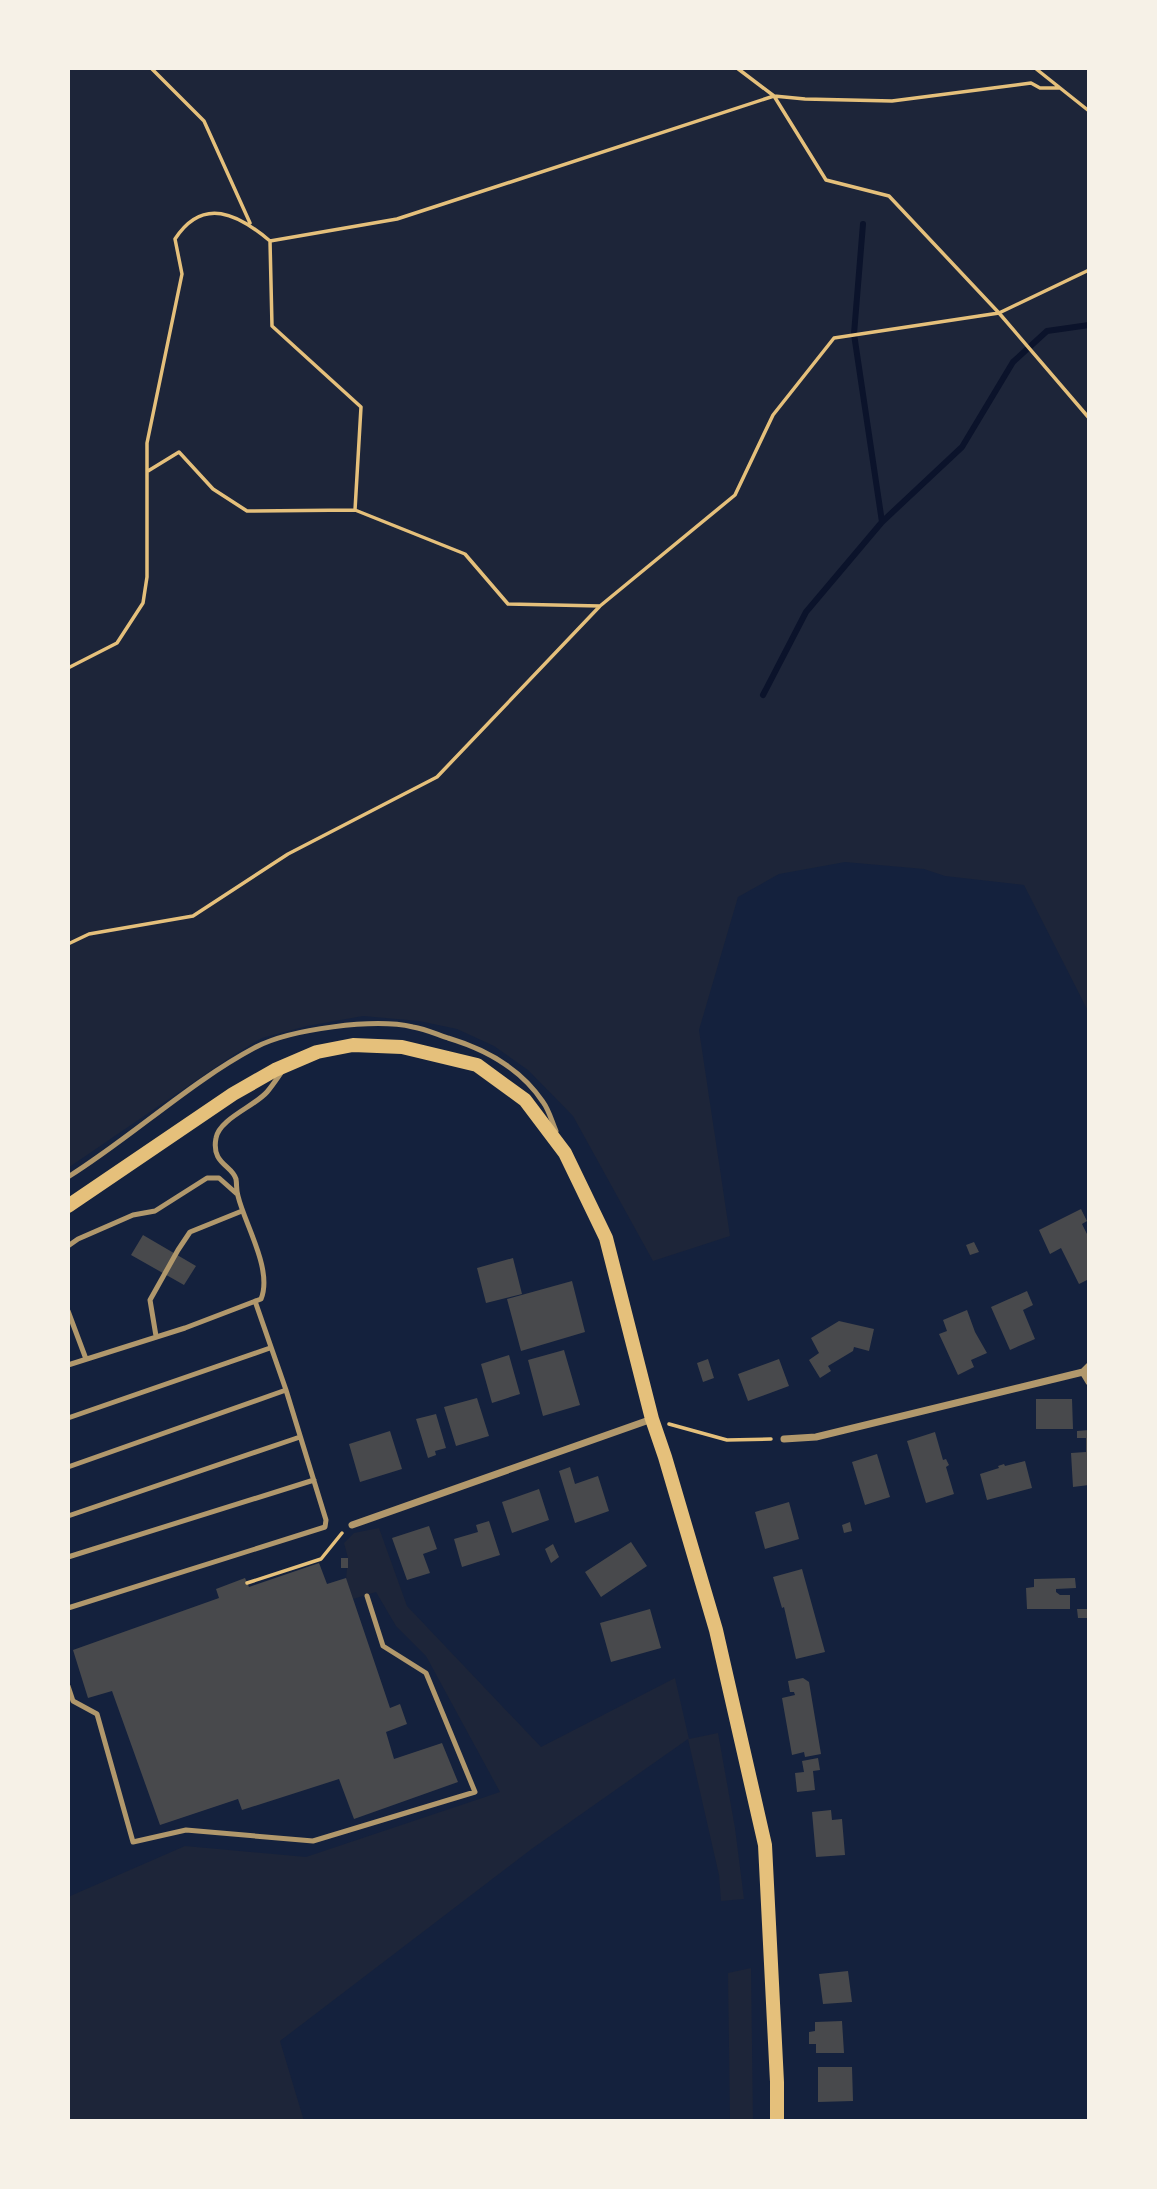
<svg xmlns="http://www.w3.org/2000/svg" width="1157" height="2189" viewBox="0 0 1157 2189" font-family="'Fira Sans Condensed',sans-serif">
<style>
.green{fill:#1d2539}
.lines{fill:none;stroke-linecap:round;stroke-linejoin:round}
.stream{stroke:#0b132b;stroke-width:6}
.building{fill:#48494c}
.path{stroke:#e5c07b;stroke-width:3.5}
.service{stroke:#b1986c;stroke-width:5}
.minor{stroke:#b1986c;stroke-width:7}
.secondary{stroke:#e5c07b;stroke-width:14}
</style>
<rect width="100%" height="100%" fill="#14213d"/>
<path class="green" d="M68,68H1089V1013L1024,885L945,876L924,869L845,862L779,874L738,897L699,1030L730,1236L653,1261L573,1116L528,1070L494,1046L457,1029L419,1021L363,1016L307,1026L262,1038L232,1056L68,1168Z
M379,1528L407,1606L541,1747L675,1678L689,1739L718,1733L735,1828L744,1899L721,1901L719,1875L688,1739L533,1848L280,2041L304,2121H68V1897L185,1846L306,1857L500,1792L426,1656L396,1626L376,1592L353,1599L346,1579L348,1558L344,1543L354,1533Z
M751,1968L753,2121H730L728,1973Z"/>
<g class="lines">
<path class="stream" d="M882,522L962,447L1013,362L1047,331L1089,325
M763,695L806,612L882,522L854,334L863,224"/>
</g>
<path class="building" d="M1081,1209L1087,1221L1082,1224L1089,1238V1279L1079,1284L1061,1248L1050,1254L1039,1230Z
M143,1235L196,1266L184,1285L131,1255Z
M974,1242L979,1252L970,1255L966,1245Z
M513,1258L522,1294L486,1303L477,1268Z
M572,1281L585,1332L521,1351L507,1299Z
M1027,1291L1033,1305L1023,1310L1035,1339L1010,1350L991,1307Z
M967,1310L975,1332L987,1353L971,1360L974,1367L958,1375L939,1334L947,1331L943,1320Z
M839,1321L874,1329L869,1351L854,1347L853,1351L828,1366L831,1371L820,1378L809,1360L819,1353L811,1338Z
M564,1350L580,1405L543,1416L528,1360Z
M509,1355L520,1394L492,1403L481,1364Z
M708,1359L714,1378L703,1382L697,1363Z
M779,1359L789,1386L748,1401L738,1374Z
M477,1398L489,1436L456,1446L444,1407Z
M1036,1399H1072L1073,1429H1036Z
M436,1414L446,1448L435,1451L436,1455L428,1458L416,1419Z
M1089,1430V1485L1073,1487L1071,1453L1086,1452V1438H1077V1431Z
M390,1431L402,1469L360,1482L349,1444Z
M935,1432L943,1460L946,1459L949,1465L946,1467L954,1494L926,1503L907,1441Z
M877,1454L890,1497L865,1505L852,1462Z
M1025,1461L1032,1488L987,1500L980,1474L999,1468L998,1466L1004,1464L1005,1466Z
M570,1467L575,1484L598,1476L609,1511L575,1523L559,1471Z
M539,1489L549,1520L512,1533L502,1502Z
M789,1502L799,1539L765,1549L755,1512Z
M489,1521L500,1555L462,1567L454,1539L478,1532L476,1525Z
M850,1522L852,1531L844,1533L842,1525Z
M429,1526L437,1549L423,1554L430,1573L407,1580L392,1538Z
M631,1542L647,1566L601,1597L585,1572Z
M553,1544L559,1557L551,1563L545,1549Z
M341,1558H348V1568H341Z
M319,1563L327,1584L346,1578L390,1708L400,1704L407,1724L386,1732L394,1759L442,1743L458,1782L354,1819L339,1779L242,1810L238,1799L160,1825L112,1691L88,1698L73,1650L219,1598L216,1589L245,1578L249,1587Z
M802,1569L825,1652L796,1659L784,1607L782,1608L773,1577Z
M1075,1578L1076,1588L1056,1589V1592L1060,1595H1070V1609H1027L1026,1588L1034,1587V1579Z
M650,1609L661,1648L611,1662L600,1623Z
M1077,1609H1089V1618H1078Z
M803,1678L809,1682L821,1754L805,1757L804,1752L792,1755L782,1698L795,1695L794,1692H790L788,1681Z
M818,1758L820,1770L813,1771L815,1790L797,1792L795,1773L804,1772L802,1761Z
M831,1810L832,1820L842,1819L845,1855L816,1857L812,1812Z
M848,1971L852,2002L823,2004L819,1974Z
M842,2021L844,2053H816V2044H809V2032L815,2031V2022Z
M818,2067H852L853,2101L818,2102Z"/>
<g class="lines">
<path class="path" d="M151,68L204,121L250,223
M737,68L774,96L805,99L892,101L1031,83L1040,88H1060
M1035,68L1089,111
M270,241L272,326L361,407L355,510
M148,471L179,452L213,489L247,511L355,510L465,554L508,604L600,606
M1089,645V651
M68,668L117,643L143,603L147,577V443L182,274L175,239C203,196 238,214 270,241L397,219L774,96L826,180L889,196L999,313L1089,418
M68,944L89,934L193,916L288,854L437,777L600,606L735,495L773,415L834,338L999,313L1089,270
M669,1424L727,1440L771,1439
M247,1583L321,1559L342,1533"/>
<path class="service" d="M68,1177C132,1137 190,1082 256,1047C291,1029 374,1018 413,1027C425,1029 436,1034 448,1038C485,1049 521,1069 543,1102C549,1110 552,1122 556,1131
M68,1246L78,1239L133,1215L155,1211L207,1178H219L237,1194
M68,1311L86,1359
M156,1336L150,1300L178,1250L190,1232L242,1211
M68,1365L185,1328L261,1299C273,1270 245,1225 238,1196C236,1190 237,1185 236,1179C232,1165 211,1164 216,1138C219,1119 255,1106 267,1092C273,1085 278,1077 283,1070
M68,1418L270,1348
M68,1467L286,1390
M68,1516L300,1437
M68,1557L314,1480
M68,1608L325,1527L326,1520L286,1390L255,1301
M68,1686L73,1701L97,1714L133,1842L186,1830L313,1841L475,1792L426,1673L383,1646L367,1596"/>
<path class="minor" d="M1083,1372L1089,1382
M784,1439L816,1437L1083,1372L1089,1366
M352,1525L652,1419"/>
<path class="secondary" d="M68,1206L233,1094L275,1070L317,1052L353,1045L402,1047L477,1065L525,1100L565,1153L606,1238L652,1419L665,1457L716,1630L765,1845L777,2082V2121"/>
</g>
<rect width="1157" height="2189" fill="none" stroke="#f6f1e7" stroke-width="140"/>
</svg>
